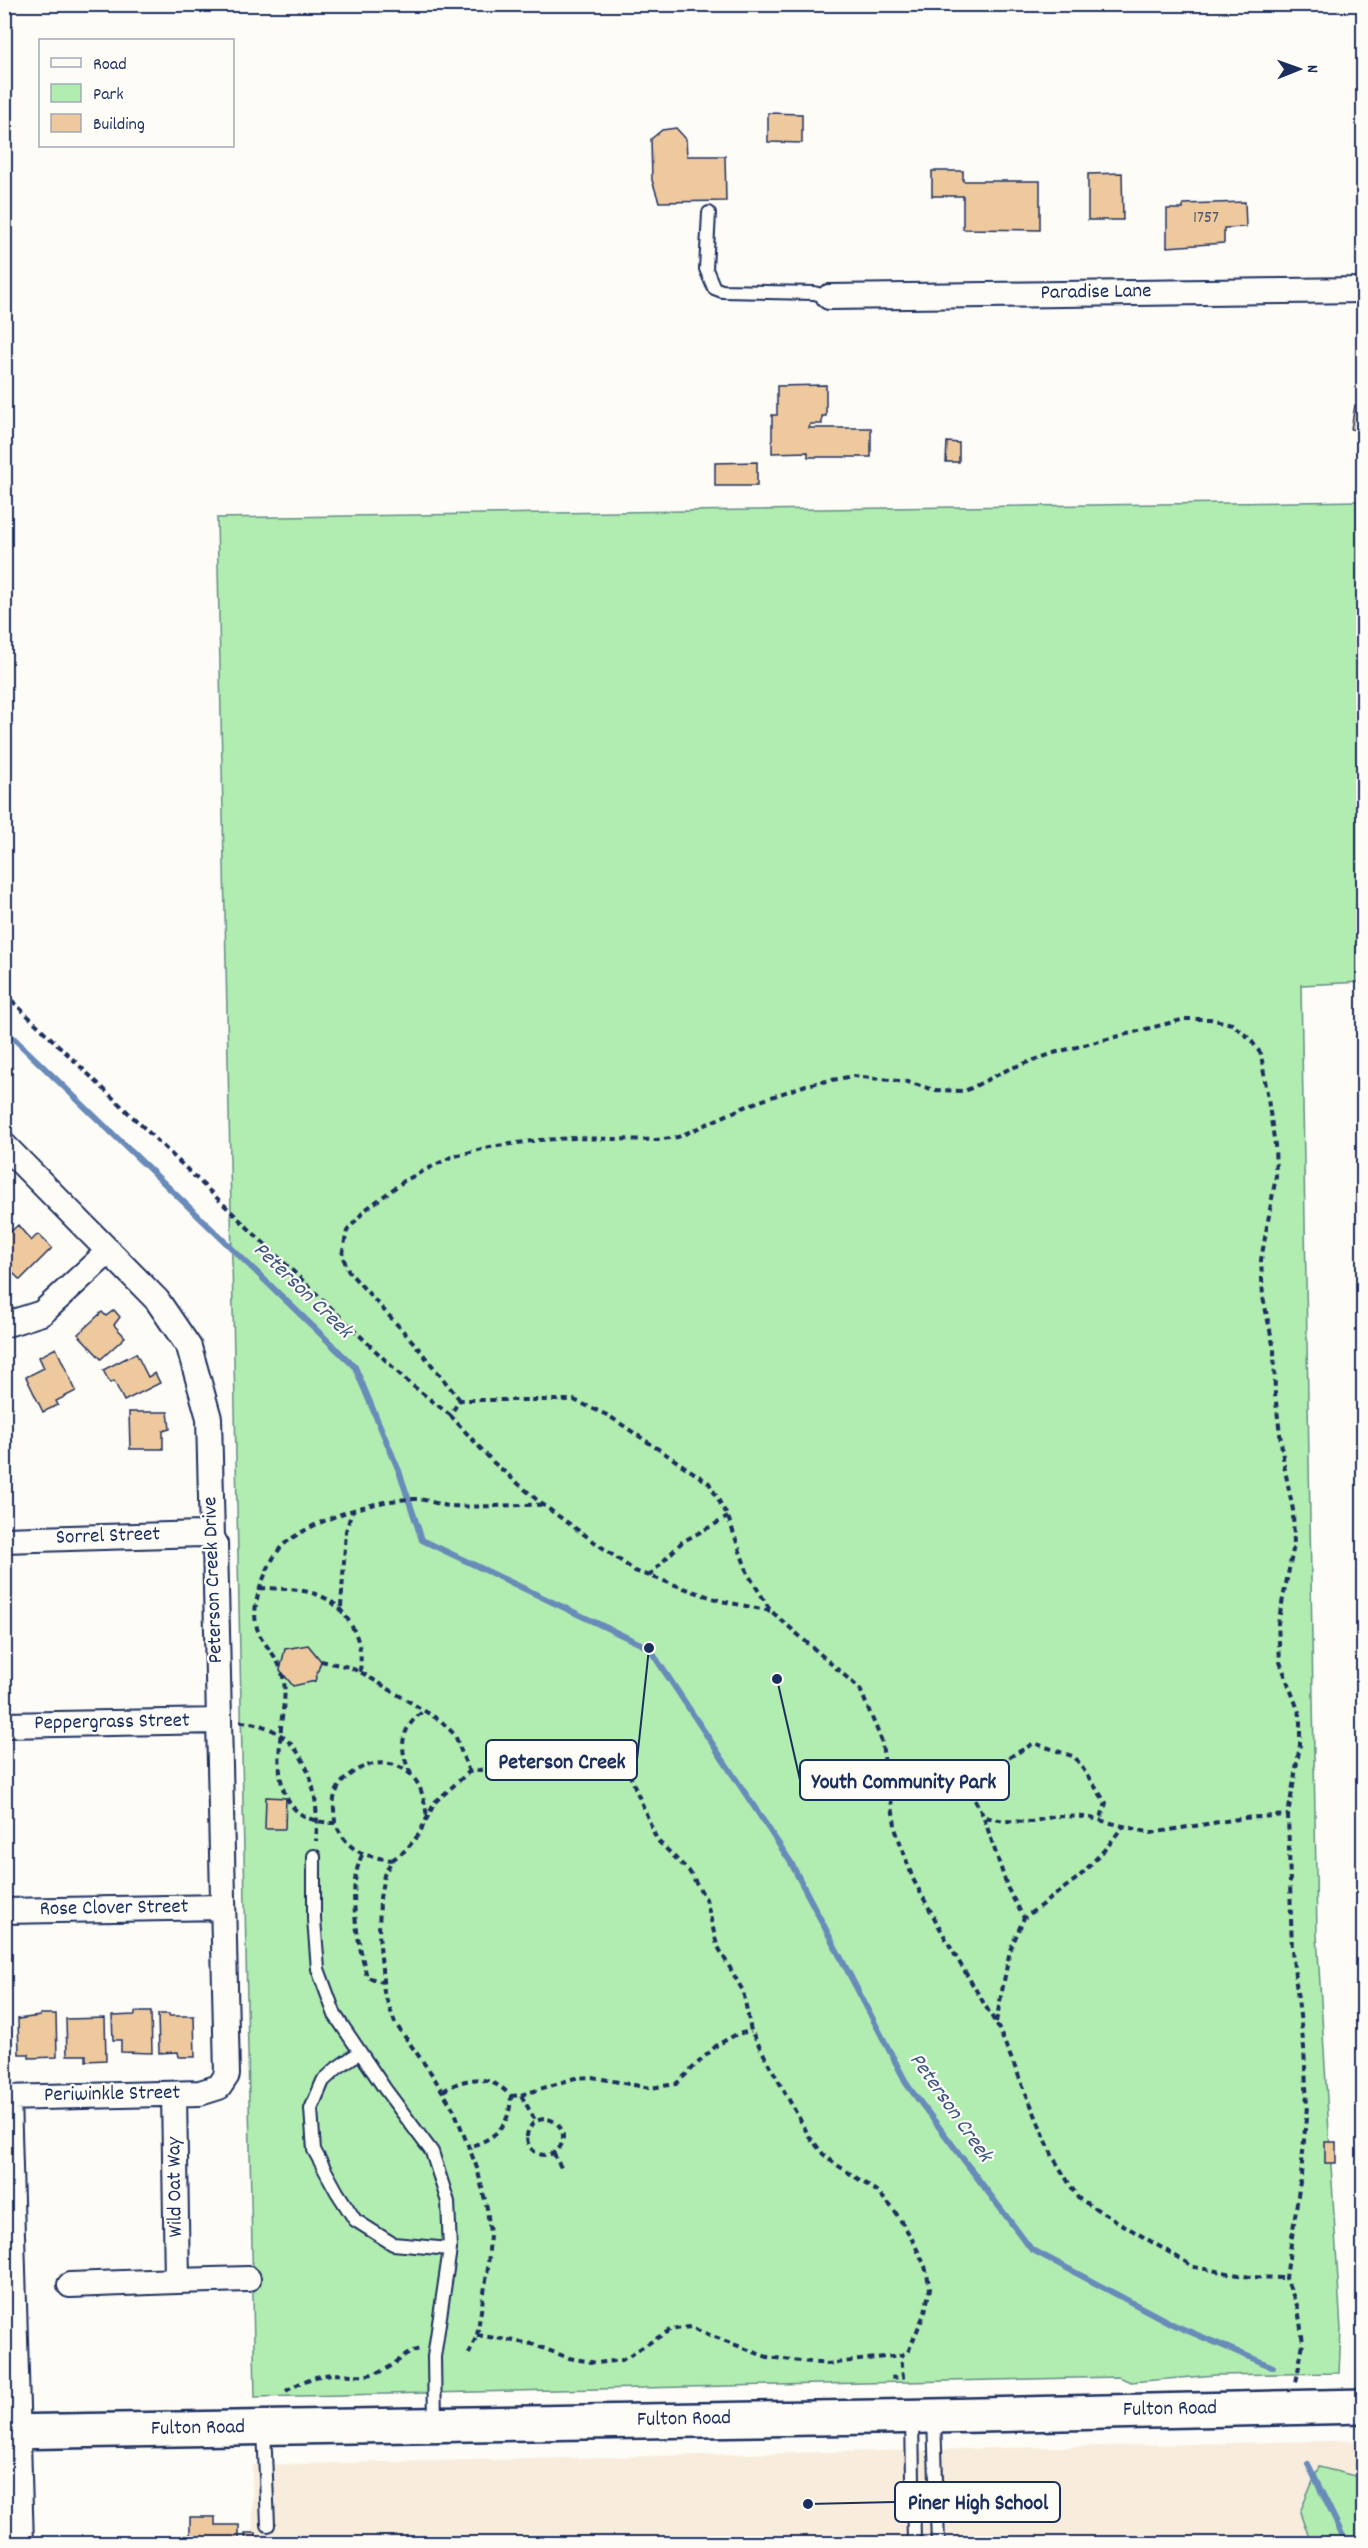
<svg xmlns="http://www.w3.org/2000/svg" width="1368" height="2548" font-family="Dekko,sans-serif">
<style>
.built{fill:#f8eddc}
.green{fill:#b1ecb0;stroke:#668e87;stroke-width:1.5}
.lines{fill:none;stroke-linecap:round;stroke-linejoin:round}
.stream{stroke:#698bba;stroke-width:6}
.building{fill:#eec99e;stroke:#1b2f5e;stroke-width:1.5}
.service-casing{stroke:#1b2f5e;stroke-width:16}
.minor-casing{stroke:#1b2f5e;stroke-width:28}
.secondary-casing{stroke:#1b2f5e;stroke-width:38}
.path{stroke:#1b2f5e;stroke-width:4;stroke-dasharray:6 4.5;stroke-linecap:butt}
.service{stroke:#fdfcf7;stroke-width:12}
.minor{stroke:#fdfcf7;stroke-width:24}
.secondary{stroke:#fdfcf7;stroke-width:33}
.labels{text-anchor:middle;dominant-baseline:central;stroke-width:4.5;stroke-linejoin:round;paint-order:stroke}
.number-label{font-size:18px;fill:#50566e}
.street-label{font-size:21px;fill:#1b2f5e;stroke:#fdfcf7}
.water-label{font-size:22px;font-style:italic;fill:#3c5684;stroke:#fdfcf7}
.leader{fill:none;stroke:#1b2f5e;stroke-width:2}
.callout-dot{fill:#1b2f5e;stroke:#fdfcf7;stroke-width:2}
.callout{fill:#fdfcf7;stroke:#1b2f5e;stroke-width:2}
.callout-label{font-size:22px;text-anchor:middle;font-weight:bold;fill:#1b2f5e}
</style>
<rect width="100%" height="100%" fill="#fdfcf7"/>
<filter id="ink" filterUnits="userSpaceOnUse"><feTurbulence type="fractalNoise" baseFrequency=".0167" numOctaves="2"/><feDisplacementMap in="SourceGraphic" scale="12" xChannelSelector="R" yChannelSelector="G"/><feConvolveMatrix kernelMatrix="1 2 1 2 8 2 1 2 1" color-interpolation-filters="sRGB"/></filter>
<g filter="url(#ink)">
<path class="built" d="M1363,2440V2543H253L252,2465Z"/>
<path class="green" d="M1363,501V982L1301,985L1317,1935L1341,2330L1339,2373L1215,2375L1131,2382L1118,2377L255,2397L217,518Z
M1319,2467L1363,2478V2543H1311L1300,2512Z"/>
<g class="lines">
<path class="stream" d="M4,1029L355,1367L399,1471L422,1540L649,1648L790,1861L908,2086L1031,2249L1174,2325L1273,2367
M1308,2464L1344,2538L1350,2544"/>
</g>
<path class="building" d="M768,113L802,114V143L768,142Z
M676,128L686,139L687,156H725L726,201L659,202L652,180L651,139L662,130Z
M932,171H963V181H1040V230L963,229V196H932Z
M1122,173L1123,220H1088V174Z
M1245,202L1246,227L1224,228V243L1167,247V209H1183V204Z
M826,385V416H822V424H810L809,428H871V457H808V452L772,453V415H777V386Z
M1355,405L1364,406V431L1351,429Z
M947,442L959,443V462H946Z
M757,462V486H715V463Z
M18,1225L31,1241L38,1234L52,1248L20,1280L4,1264V1238Z
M114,1310L120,1317L114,1325L125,1337L101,1359L78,1334L102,1312L106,1316Z
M56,1348L76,1391L56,1401L58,1405L43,1412L26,1377L44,1368L39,1357Z
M136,1353L148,1377L155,1373L160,1383L124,1401L114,1381L110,1383L103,1370Z
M129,1412H168L170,1429L163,1431V1449H130Z
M308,1645L321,1661L315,1681L293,1686L280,1670L285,1649Z
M266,1797L286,1798L285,1829H265Z
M135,2012H151L152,2053L121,2052V2040H113L112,2016L135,2015Z
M40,2014H56L57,2057L29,2058V2054H19L18,2019L40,2016Z
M158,2014H169V2016H194L195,2057H179L178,2052L159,2053Z
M105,2018L106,2060L86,2061V2055H67L66,2019Z
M1325,2142H1336V2163H1325Z
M190,2517H215V2525H239V2544H190Z
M245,2533H256V2544H246Z"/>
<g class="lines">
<defs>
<path id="service" d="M709,213L706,269L714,288L722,291L814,293L829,297
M314,1856V1919L318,1969L335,2015L385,2089L432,2152L448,2202L450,2249L434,2357L435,2423
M360,2052L337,2068L323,2081L311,2109L314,2150L337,2192L355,2220L393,2244L450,2249
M912,2417L914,2544
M934,2417L938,2544
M264,2429L268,2525"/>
<path id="minor" d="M829,297L1364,290
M4,1145L157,1300L189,1347L209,1418L212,1537L215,1543L227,2075L219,2087L200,2093L4,2098
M4,1325L42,1313L109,1251
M4,1540L202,1534L212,1537
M4,1725L219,1721
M4,1911L223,1907
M174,2094L177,2281L248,2279
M8,2098L21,2544
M70,2285L177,2281"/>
<path id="secondary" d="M4,2432L934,2416L1364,2406"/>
</defs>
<use href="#service" class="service-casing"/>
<use href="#minor" class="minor-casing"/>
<use href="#secondary" class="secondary-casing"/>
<path class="path" d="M4,993L408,1382L450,1415L460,1400H574L609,1416L709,1483L728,1517L748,1574L771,1611L860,1689L881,1739L896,1831L913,1879L952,1950L998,2027L1053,2157L1078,2198L1194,2267L1250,2277L1286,2278
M460,1400L414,1343L349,1272L342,1255L347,1231L365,1210L404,1181L451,1157L490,1147L539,1140L575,1138L656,1140L678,1137L749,1105L806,1085L853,1076L908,1082L934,1090L965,1091L1009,1069L1057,1052L1185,1019H1210L1232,1024L1250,1039L1261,1054L1275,1145L1276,1176L1261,1260L1263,1297L1274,1349L1275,1394L1284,1465L1293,1510L1294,1545L1278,1623L1280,1662L1300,1715V1745L1288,1815L1292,1951L1304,2048L1307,2106L1301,2175L1286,2278L1298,2308L1303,2343L1296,2383
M450,1415L493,1462L543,1505L635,1571L721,1601L771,1611
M649,1576L682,1542L728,1517
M260,1588C297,1589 330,1588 350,1623C360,1640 362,1653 360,1672
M341,1607L346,1531L352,1511
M321,1661L349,1667L364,1674L441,1721L455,1735L469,1772
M280,1667C274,1652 261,1642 257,1628C252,1611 258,1591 265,1575C270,1563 277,1549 288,1541C317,1519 379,1498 416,1499C428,1499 440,1506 451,1506C481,1508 512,1504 543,1505
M282,1673C288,1692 282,1709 281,1728C277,1774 276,1822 335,1823C349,1852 362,1856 392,1860
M240,1722C304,1725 321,1787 316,1841
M888,1773H900L970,1791L984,1817L1004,1821L1031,1822L1056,1816L1087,1817L1151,1833L1244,1818L1288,1815
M411,1774C398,1748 400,1728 424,1711
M970,1791L983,1773L1034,1743L1075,1757L1106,1803L1100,1820
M984,1818L1008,1889L1024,1918
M335,1823C335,1816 333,1806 334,1799C341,1766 390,1750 413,1777C423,1789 424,1801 427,1816
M362,1855C346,1889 358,1942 367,1977L382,1982
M996,2022L1010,1950L1024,1918L1079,1877L1108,1846L1123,1826
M443,2091C467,2076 490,2074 511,2096C510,2126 496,2138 469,2147
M521,2095L575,2078L592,2077L650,2088L676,2084L717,2045L737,2034L751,2031
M511,2096L521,2095L536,2122
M527 2137a18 18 0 1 1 36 0a18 18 0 1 1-36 0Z
M553,2153L562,2169
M477,2335L532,2344L569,2358L597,2363L622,2360L670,2330L689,2327L767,2357L827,2364L901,2355
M469,2354L477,2335L488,2268L490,2234L487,2208L477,2168L454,2110L431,2073L395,2023L384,1992L379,1934L380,1898L384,1875L392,1860L406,1850L419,1834L435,1802L469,1772L506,1765H574L603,1762L621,1766L629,1773L657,1840L689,1871L706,1899L717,1945L743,1991L751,2031L809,2136L823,2154L834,2163L878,2192L894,2210L911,2237L925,2266L930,2288L925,2312L908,2352L901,2355L903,2377L889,2378
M286,2391C298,2384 311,2377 325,2375C343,2372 362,2379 380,2372C395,2366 405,2352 420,2349"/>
<use href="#service" class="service"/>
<use href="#minor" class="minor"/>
<use href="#secondary" class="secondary"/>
</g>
</g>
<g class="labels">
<g class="number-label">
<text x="1206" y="218">1757</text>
</g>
<g class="street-label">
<text transform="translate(1096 293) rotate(-1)">Paradise Lane</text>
<text transform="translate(108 1537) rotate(-2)">Sorrel Street</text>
<text transform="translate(214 1580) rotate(-92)">Peterson Creek Drive</text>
<text transform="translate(112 1723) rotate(-1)">Peppergrass Street</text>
<text transform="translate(114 1909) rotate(-1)">Rose Clover Street</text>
<text transform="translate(112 2095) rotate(-1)">Periwinkle Street</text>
<text transform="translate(176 2187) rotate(-91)">Wild Oat Way</text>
<text transform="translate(1170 2410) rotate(-1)">Fulton Road</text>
<text transform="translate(684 2420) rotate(-1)">Fulton Road</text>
<text transform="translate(198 2429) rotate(-1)">Fulton Road</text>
</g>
<g class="water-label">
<text transform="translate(302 1291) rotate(44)">Peterson Creek</text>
<text transform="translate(950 2108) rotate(55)">Peterson Creek</text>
</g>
</g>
<path class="leader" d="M649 1648L637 1760M777 1679L800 1780M808 2504L895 2502"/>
<g class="callout-dot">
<circle cx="649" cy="1648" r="6"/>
<circle cx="777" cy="1679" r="6"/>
<circle cx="808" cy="2504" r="6"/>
</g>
<g class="callout">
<rect x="486" y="1740" width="151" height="40" rx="6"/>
<rect x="800" y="1760" width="209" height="40" rx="6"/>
<rect x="895" y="2482" width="165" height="40" rx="6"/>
</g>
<g class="callout-label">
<text x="562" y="1768">Peterson Creek</text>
<text x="904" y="1788">Youth Community Park</text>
<text x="978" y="2509">Piner High School</text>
</g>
<rect width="1368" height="2548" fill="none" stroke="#fdfcf7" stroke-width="24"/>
<rect x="12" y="12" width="1344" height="2524" fill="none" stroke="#1b2f5e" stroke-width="2" filter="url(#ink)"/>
<rect x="39" y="39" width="195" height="108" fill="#fdfcf7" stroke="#a3aaba" stroke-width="1.5"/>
<rect x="51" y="58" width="30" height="9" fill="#fdfcf7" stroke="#a3aaba" stroke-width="1.5"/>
<text x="93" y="69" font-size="18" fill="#1b2f5e">Road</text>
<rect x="51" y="84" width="30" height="18" fill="#b1ecb0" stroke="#a3aaba" stroke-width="1.5"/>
<text x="93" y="99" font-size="18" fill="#1b2f5e">Park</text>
<rect x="51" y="114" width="30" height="18" fill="#eec99e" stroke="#a3aaba" stroke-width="1.5"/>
<text x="93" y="129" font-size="18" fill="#1b2f5e">Building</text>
<g transform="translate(1299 69) rotate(89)" stroke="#fdfcf7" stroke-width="4.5" paint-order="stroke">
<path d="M0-4.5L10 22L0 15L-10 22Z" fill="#1b2f5e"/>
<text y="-9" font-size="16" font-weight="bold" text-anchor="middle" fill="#1b2f5e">N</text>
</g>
</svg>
